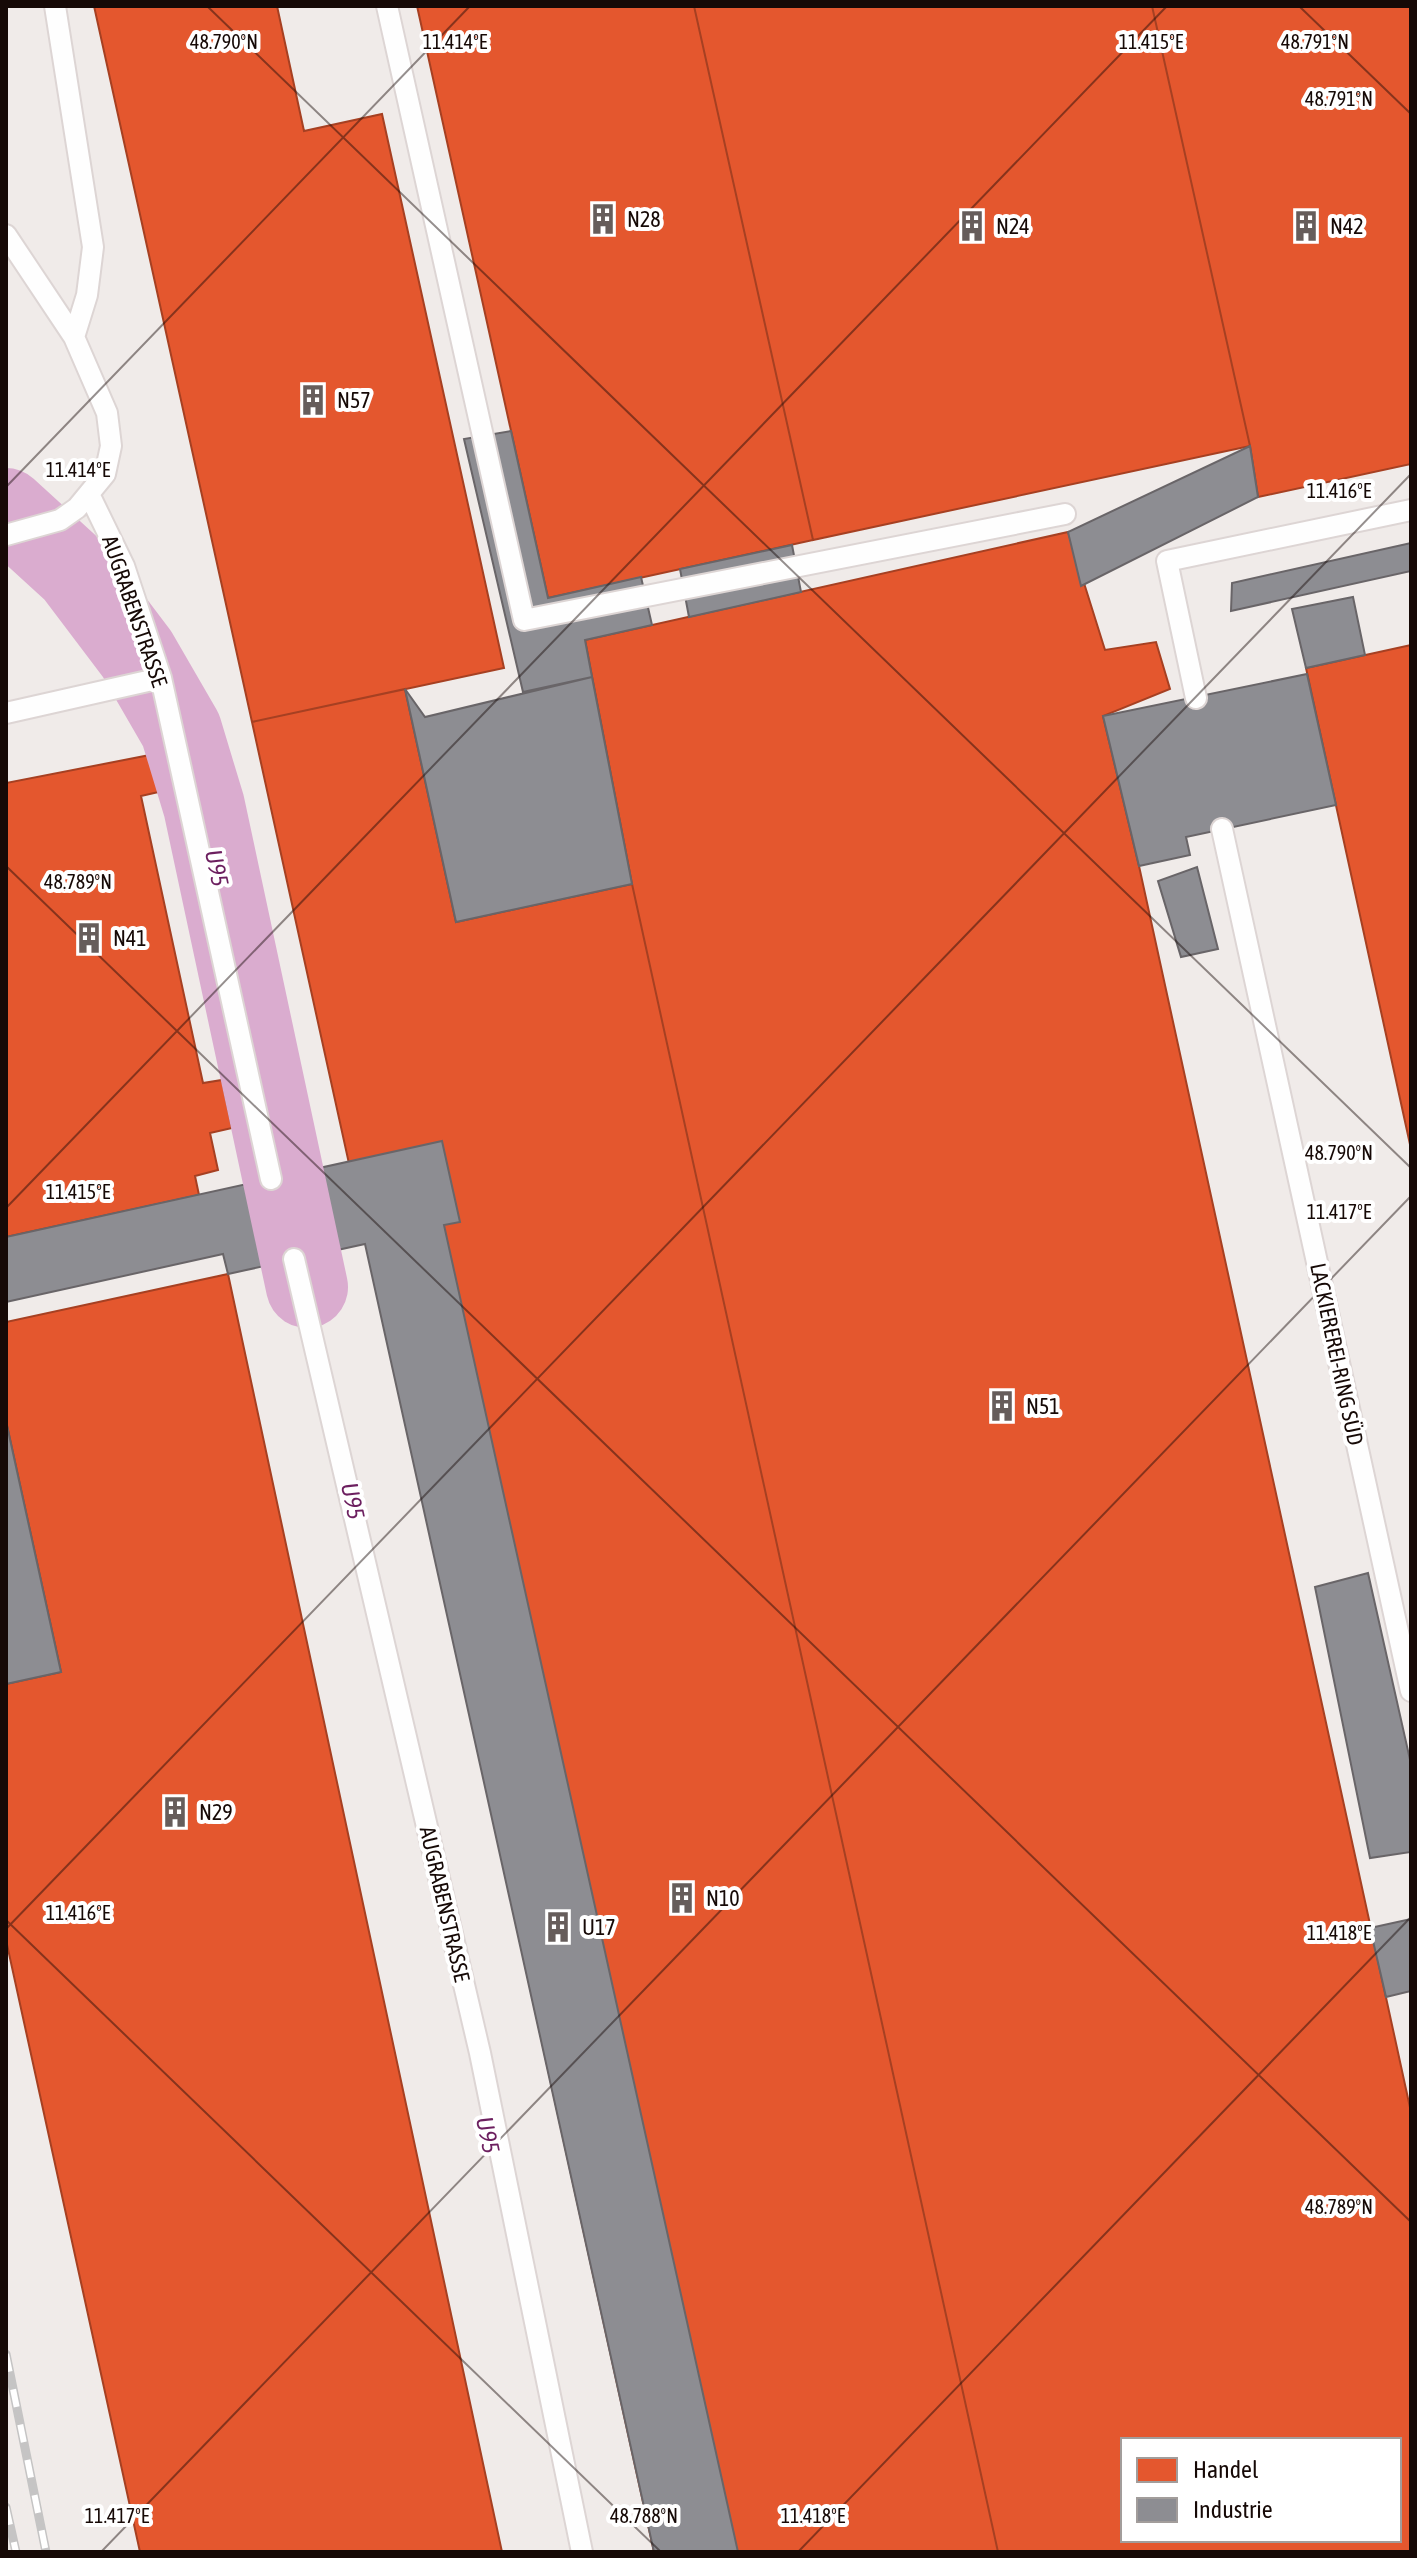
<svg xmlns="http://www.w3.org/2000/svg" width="1417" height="2558" font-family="'Asap Condensed',sans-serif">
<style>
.built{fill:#f0ebe9;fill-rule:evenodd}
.shops{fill:#e4572e;stroke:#a64022;stroke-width:2;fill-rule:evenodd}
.industry{fill:#8d8d92;stroke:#696568;stroke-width:2}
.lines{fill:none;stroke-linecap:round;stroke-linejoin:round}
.river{stroke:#daaccf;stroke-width:82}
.lane-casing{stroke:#ddd5d4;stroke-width:24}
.lane{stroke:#fefefe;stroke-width:20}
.rail-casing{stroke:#c5c4c4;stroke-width:9}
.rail{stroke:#fff;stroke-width:6;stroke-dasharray:18;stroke-linecap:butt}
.ticks{fill:none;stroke:#160906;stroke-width:2;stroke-opacity:0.45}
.labels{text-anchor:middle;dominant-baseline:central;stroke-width:8;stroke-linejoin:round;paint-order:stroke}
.poi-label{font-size:22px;fill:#160906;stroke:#fff;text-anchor:start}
.street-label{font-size:22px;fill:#160906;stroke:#fff}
.water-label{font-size:24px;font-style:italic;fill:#6c1f5f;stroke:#fff}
.ticks-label{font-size:20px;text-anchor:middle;fill:#160906;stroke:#fff;stroke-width:8;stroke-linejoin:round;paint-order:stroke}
</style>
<rect width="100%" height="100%" fill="#fafafa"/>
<path class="built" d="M6,6H1411V2552H6ZM1123,2440H1399V2540H1123Z"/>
<path class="shops" d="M94,6H277L304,131L382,114L504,668L252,722Z
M417,6H694L813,540L548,598Z
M694,6H1152L1250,446L813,540Z
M1152,6H1411V464L1258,497L1250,446Z
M1068,532L1105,650L1156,642L1170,689L1103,716L1139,866L1411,2112V2552H998L632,884L585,640ZM1123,2440H1399V2540H1123Z
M1411,645V1149L1306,668Z
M405,689L456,922L632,884L998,2552H654L252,722Z
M155,754L163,791L141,796L203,1083L222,1080L232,1128L210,1133L218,1170L195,1176L199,1195L6,1237V783Z
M228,1274L502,2552H140L6,1940V1684L61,1672L6,1421V1322Z"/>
<path class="industry" d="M511,431L548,598L641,577L652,625L585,640L592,677L523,692L464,439Z
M1250,446L1258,497L1081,586L1068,532Z
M1411,543V571L1231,611L1232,583Z
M792,545L801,592L689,617L680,569Z
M1353,597L1365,655L1306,668L1292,609Z
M1307,674L1336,805L1186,837L1190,855L1139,866L1103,716Z
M592,677L632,884L456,922L405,689L425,717Z
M1197,867L1218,949L1181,957L1158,881Z
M442,1141L460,1222L444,1225L738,2552H654L365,1244L228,1274L223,1254L6,1302V1237Z
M6,1421L61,1672L6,1684Z
M1368,1573L1411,1764V1852L1370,1858L1315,1587Z
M1411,1919V1991L1386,1997L1370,1928Z"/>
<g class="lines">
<path class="river" d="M6,509L75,572L137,654L181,730L204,806L307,1287"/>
<defs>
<path id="lane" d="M55,6L93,247L87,295L74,337
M387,6L524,620L1065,514
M6,235L74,337L107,413L111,446L105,474L77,508L60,520L6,535
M89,494L124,566L161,678L271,1179
M1196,698L1167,561L1411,510
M6,713L161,678
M1222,829L1411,1691
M294,1259L480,2053L582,2552"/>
</defs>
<use href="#lane" class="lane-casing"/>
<use href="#lane" class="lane"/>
<defs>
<path id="rail" d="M6,2354L46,2552
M6,2507L16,2552"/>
</defs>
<use href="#rail" class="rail-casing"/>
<use href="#rail" class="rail"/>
</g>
<path class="ticks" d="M207,6L1411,1168M1299,6L1411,114M6,487L470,6M6,866L1411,2222M6,1208L1167,6M6,1920L661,2552M6,1929L1411,474M101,2552L1411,1196M798,2552L1411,1917"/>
<defs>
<symbol id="building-bare" viewBox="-9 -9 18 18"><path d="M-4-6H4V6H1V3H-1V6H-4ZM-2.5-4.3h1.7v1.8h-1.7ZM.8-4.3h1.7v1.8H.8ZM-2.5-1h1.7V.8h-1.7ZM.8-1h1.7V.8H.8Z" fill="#665d5b" stroke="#fff" stroke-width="2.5" paint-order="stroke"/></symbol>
</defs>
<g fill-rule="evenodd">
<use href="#building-bare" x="581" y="197" width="44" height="44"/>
<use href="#building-bare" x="950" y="204" width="44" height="44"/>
<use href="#building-bare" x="1284" y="204" width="44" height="44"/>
<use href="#building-bare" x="291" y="378" width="44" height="44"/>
<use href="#building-bare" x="67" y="916" width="44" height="44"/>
<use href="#building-bare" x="980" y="1384" width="44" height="44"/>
<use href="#building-bare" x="153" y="1790" width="44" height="44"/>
<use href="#building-bare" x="660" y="1876" width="44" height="44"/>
<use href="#building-bare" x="536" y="1905" width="44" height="44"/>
</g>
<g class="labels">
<g class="poi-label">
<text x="627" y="219">N28</text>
<text x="996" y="226">N24</text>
<text x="1330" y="226">N42</text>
<text x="337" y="400">N57</text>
<text x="113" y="938">N41</text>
<text x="1026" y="1406">N51</text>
<text x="199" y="1812">N29</text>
<text x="706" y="1898">N10</text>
<text x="582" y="1927">U17</text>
</g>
<g class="street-label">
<text transform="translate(135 611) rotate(71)">AUGRABENSTRASSE</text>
<text transform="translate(1337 1354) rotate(78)">LACKIEREREI-RING SÜD</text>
<text transform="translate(445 1904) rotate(77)">AUGRABENSTRASSE</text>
</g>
<g class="water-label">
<text transform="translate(217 868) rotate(78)">U95</text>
<text transform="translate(353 1501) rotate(78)">U95</text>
<text transform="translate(488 2135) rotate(78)">U95</text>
</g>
</g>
<g class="ticks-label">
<text x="224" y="49">48.790°N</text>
<text x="1315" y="49">48.791°N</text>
<text x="455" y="49">11.414°E</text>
<text x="1151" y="49">11.415°E</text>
<text x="1339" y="106">48.791°N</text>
<text x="78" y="477">11.414°E</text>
<text x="1339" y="498">11.416°E</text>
<text x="78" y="889">48.789°N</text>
<text x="1339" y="1160">48.790°N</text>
<text x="78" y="1199">11.415°E</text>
<text x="1339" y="1219">11.417°E</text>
<text x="78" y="1920">11.416°E</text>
<text x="1339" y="1940">11.418°E</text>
<text x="1339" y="2214">48.789°N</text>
<text x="117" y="2523">11.417°E</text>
<text x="813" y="2523">11.418°E</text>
<text x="644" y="2523">48.788°N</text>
</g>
<rect width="1417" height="2558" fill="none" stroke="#160906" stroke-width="16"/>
<rect x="1121" y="2438" width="280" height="104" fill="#ffffff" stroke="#a29d9b" stroke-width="2"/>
<rect x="1137" y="2458" width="40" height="24" fill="#e4572e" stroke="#a29d9b" stroke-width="2"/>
<text x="1193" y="2478" font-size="24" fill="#160906">Handel</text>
<rect x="1137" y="2498" width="40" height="24" fill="#8d8d92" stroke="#a29d9b" stroke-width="2"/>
<text x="1193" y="2518" font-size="24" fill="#160906">Industrie</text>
</svg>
